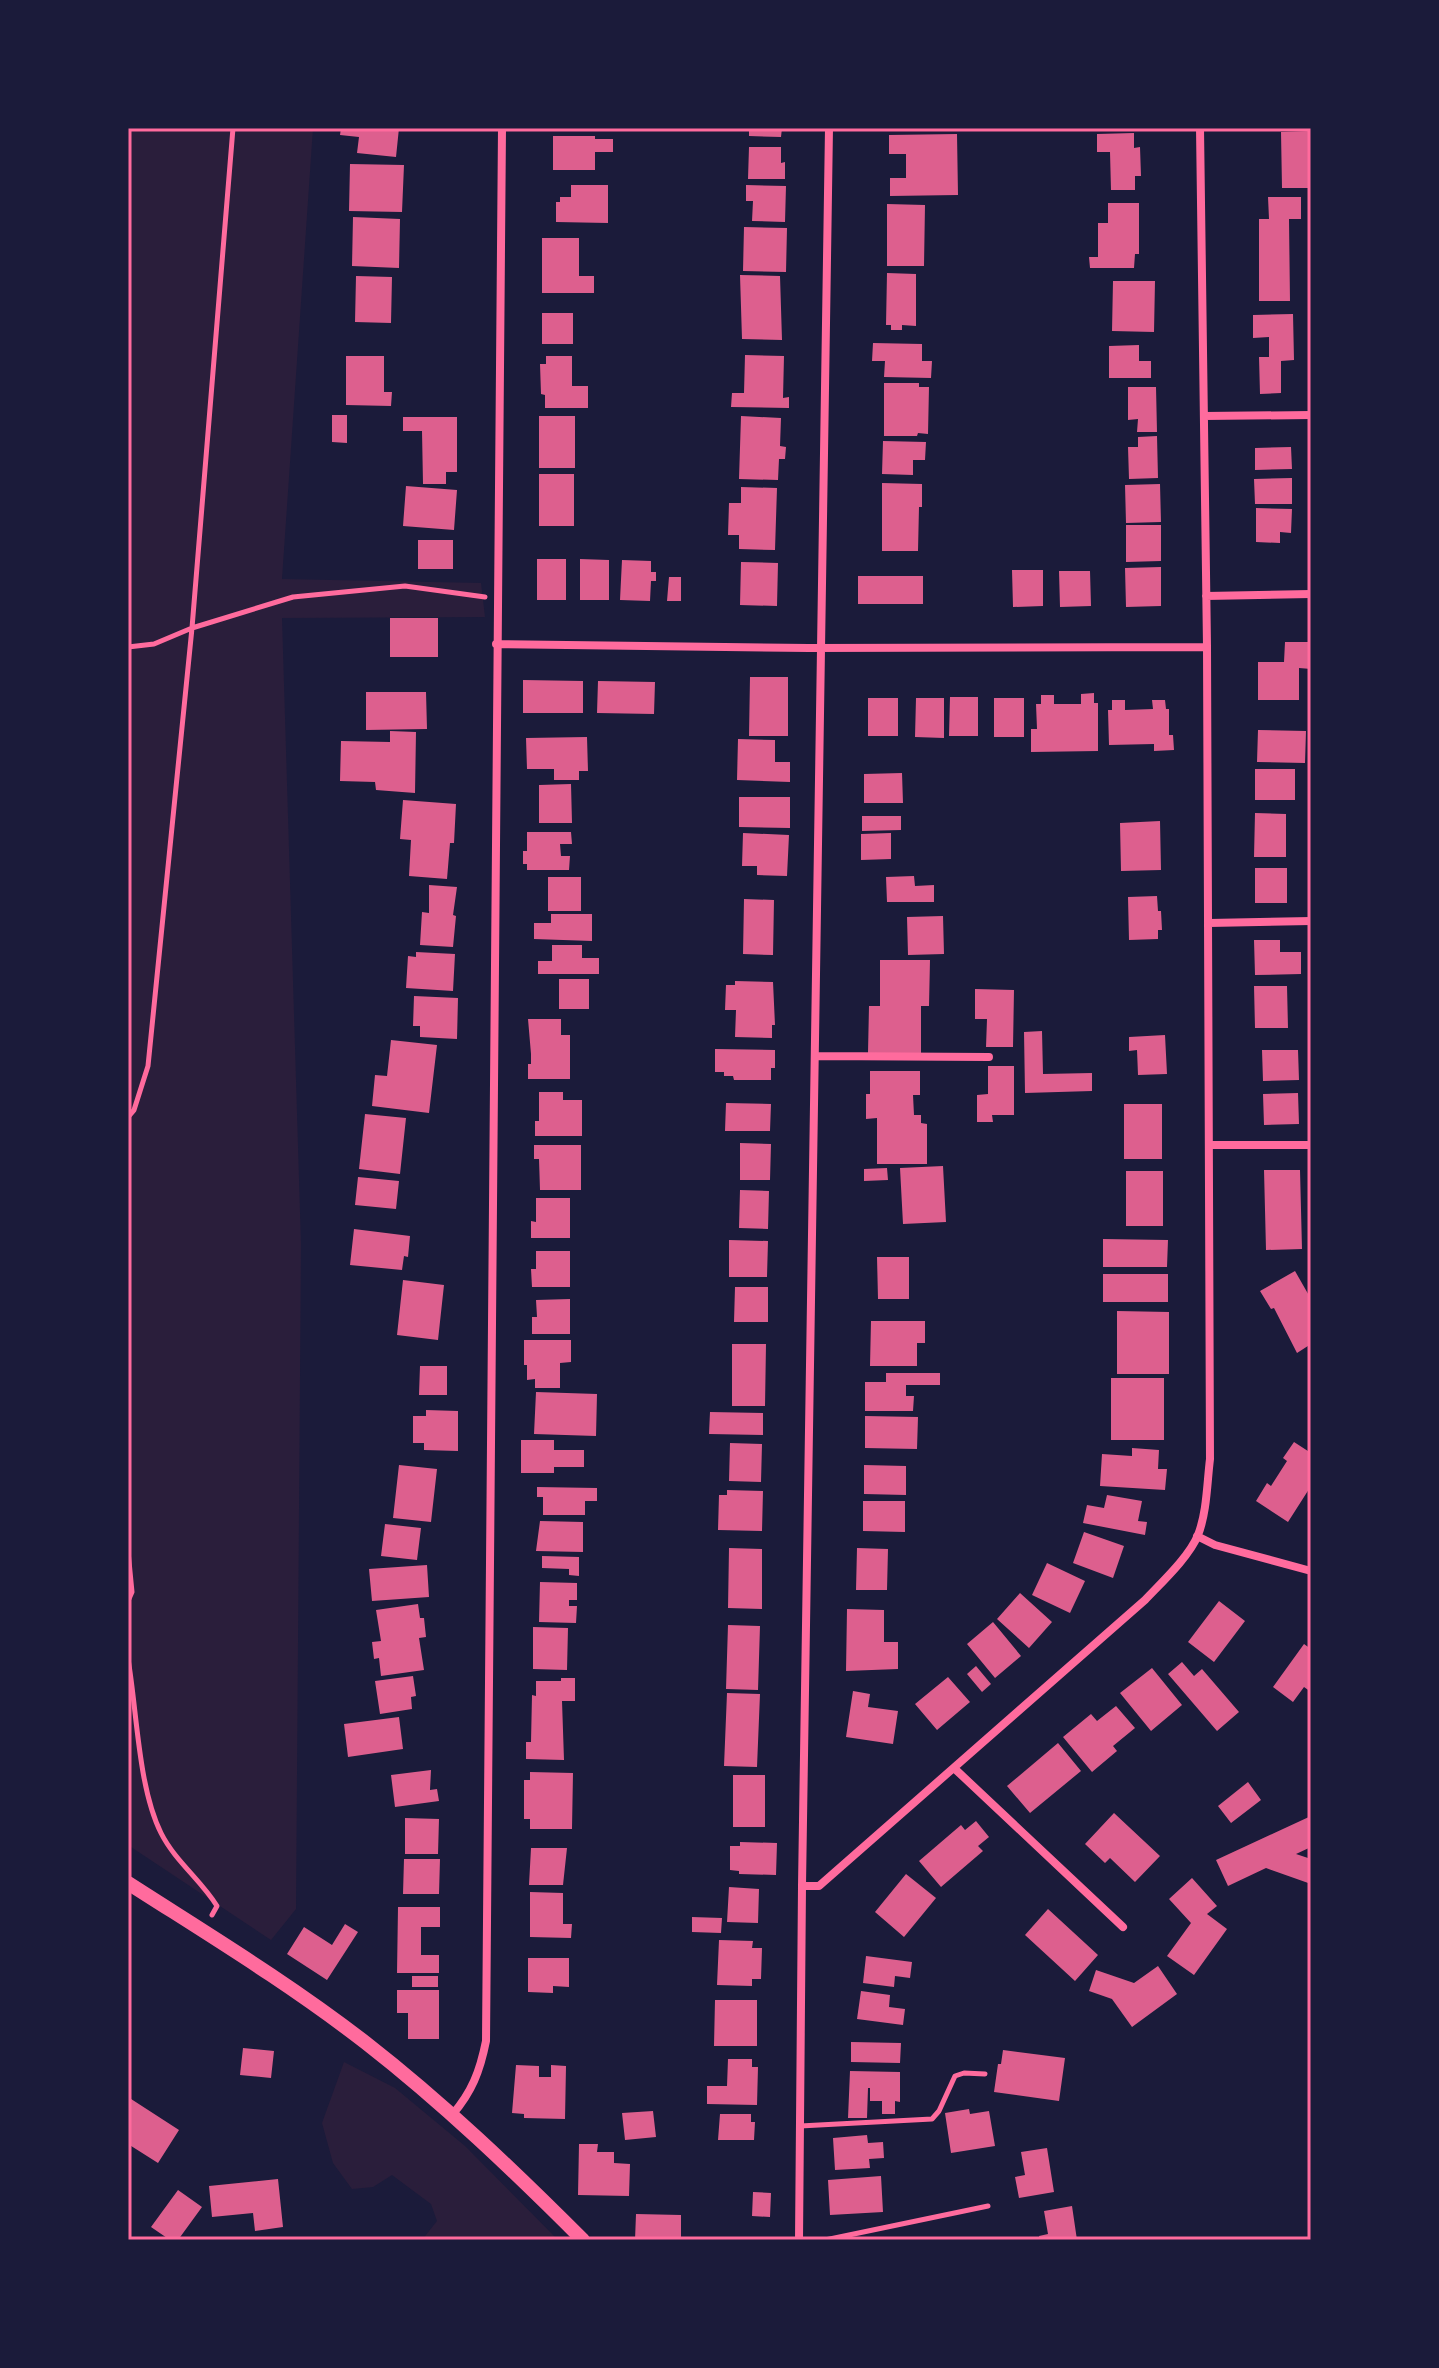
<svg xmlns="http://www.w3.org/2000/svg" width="1439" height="2368" font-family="Inter,sans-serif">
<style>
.green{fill:#2a1e3b}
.building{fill:#dd5f8e}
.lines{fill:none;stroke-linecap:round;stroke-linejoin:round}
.path{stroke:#ff6b9d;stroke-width:5}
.service{stroke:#ff6b9d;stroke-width:5}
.minor{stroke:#ff6b9d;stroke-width:8}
.tertiary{stroke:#ff6b9d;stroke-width:14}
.neatline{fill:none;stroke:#ff6b9d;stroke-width:3}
</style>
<rect width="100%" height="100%" fill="#1b1b3a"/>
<path class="green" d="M128,128H313L282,579L481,583L485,617L282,618L301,1245L296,1909L271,1940L128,1845Z
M344,2062L395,2088L465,2146L558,2240H422L437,2221L431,2204L392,2175L373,2187L352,2189L333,2163L322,2123Z"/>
<path class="building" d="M341,128H399L396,157L357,153L359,137L340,135Z
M749,128H782L781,137L749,136Z
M1311,131V188H1282L1281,132Z
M1134,133V148L1140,147L1141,176H1135V190H1111L1110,152H1097V134Z
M957,134L958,195L890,196V178H906V154H889V135Z
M553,136H595V139H613V152H595V170H553Z
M749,147H781V163L785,162V179H748Z
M350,164L404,165L402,212L349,211Z
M571,185H608V223L556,222V202H560V197H571Z
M746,185L786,186L785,222L752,221L753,201H746Z
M1268,197H1301V219H1289L1290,301H1259V219H1269Z
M1108,203H1139V254H1135L1134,268H1090L1089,257H1098V223H1108Z
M887,204L925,205L924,266H887Z
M353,217L400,219L399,268L352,266Z
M744,227L787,228L786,272L743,271Z
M542,238H579V276H594V293H542Z
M887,273L916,274V326L902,325V330H891V325H886Z
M740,275L780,276L782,340L742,339Z
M356,276L392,277L391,323L355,322Z
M1113,281H1155L1154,332L1112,331Z
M542,313H573V344H542Z
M1293,314L1294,360L1281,361V393L1260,394L1259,357H1269V337L1253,338V315Z
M873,343L922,344V361H932L931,378L884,377L885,361H872Z
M1139,345V361H1151V378H1109V346Z
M745,355L784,356L783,398L789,397V408L731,407L732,393H744Z
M346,356H384V392H392L391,406L346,405Z
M546,356H572V386H588V408H545V395L541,394L540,364H546Z
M884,383H919V387H929L928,434L918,433L917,436H884Z
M1128,387H1156L1157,432H1137L1138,419L1128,420Z
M332,415H347V443L332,442Z
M539,416H575V468H539Z
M741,416L781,418L780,446L786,447L785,459H779L778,480L739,479Z
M403,417H457V472H446V484H423L422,431H403Z
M1157,436L1158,478L1129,479L1128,447H1138V437Z
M883,441L926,442L925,460H913V475L882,474Z
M1291,447L1292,469L1255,470V448Z
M539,474H574V526H539Z
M1292,478V504H1255L1254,479Z
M882,483L922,484V507H919L918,551H882Z
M1160,484L1161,522L1126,523L1125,485Z
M406,486L457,490L454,530L403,526Z
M741,487L777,488L775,550L739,549V535H728L729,503H741Z
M1256,508L1292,509L1291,533L1280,532V543L1256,542Z
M1126,525H1161V561L1126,562Z
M418,540H453V569H418Z
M537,559H566V600H537Z
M580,559L609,560V600H580Z
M622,560L651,561V572H656V581H651L650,601L620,600Z
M741,562L778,563L777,606L740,605Z
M1161,567V606L1126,607L1125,568Z
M1012,570H1043V606L1013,607Z
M1059,571H1090L1091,606L1060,607Z
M858,576H923V604H858Z
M669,577H681V601H667Z
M390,618H438V657H390Z
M1285,642H1311V669L1299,668V700H1258V662H1284Z
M750,677H788V736H749Z
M523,680L583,681V713H523Z
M598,681L655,682L654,714L597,713Z
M366,692H426L427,729L366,730Z
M1094,693V703H1098V751L1031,752V729H1037L1036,704H1041V695H1054V704H1081V694Z
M950,697H978V736H949Z
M868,698H898V736H868Z
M916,698H944V738L915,737Z
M994,698H1024V737H994Z
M1112,700H1125V710L1153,709L1152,700H1165L1166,709H1169V735H1173L1174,750L1154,751V744L1109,745L1108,710H1112Z
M1258,730L1306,731L1305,763L1257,762Z
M390,731L416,732L415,793L376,790L375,782L340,781L341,741L390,742Z
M587,737L588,771H579V780H554V769H527L526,738Z
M738,739L775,740V762H790V782L737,780Z
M1255,769H1295V800H1255Z
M902,773L903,803H864V774Z
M571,784L572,823H539V785Z
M739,797H790V828L739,827Z
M403,800L456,804L454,843H450L447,879L409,876L411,840L400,839Z
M1255,813L1286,814V857H1254Z
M862,816H901V830L862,831Z
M1160,821L1161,870L1121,871L1120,823Z
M527,832H571L572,844H560L561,856H570L569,870H527V864H523V851H527Z
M743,833L789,835L787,876L757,875V866H742Z
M891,833V859L861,860V834Z
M1255,868H1287V903H1255Z
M914,876L915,886L934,885V902H887L886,877Z
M548,877H581V911H548Z
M429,885L457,887L453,915L456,916L453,947L420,945L422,912L429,913Z
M1157,896L1158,911H1161L1162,930H1158V939L1129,940L1128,897Z
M744,899L774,900L773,955L743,954Z
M551,914H592V941L534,939V923H551Z
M943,916L944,954L908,955L907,917Z
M1254,940H1280V952H1301V974L1255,975Z
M552,945H582V958H599V974H538V961H552Z
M416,952L455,954L453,991L406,988L408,956L416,957Z
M880,960H930L929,1006H921V1053H868L869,1006H880Z
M559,979H589V1009H559Z
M735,981L773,982L775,1025H772V1038L735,1037L736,1010H725L726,985H735Z
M1254,986H1287L1288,1028H1255Z
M975,989L1014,990L1013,1047H986L987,1019H975Z
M414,996L458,998L457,1039L420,1037V1026H413Z
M528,1019H561V1035H570V1079H528V1064H531V1054Z
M1042,1031L1043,1074L1092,1073V1091L1025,1093L1024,1032Z
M1165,1035L1167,1074L1138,1075L1137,1050L1129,1051V1037Z
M391,1040L437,1045L429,1113L372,1106L375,1075L387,1076Z
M715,1049L775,1050V1068H771V1080H734L733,1076H724V1072H715Z
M1262,1050H1298L1299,1080L1263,1081Z
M988,1066H1014V1115H992L993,1122H977V1095L988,1094Z
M870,1071H920V1095H913L914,1115H921V1123L927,1124V1164H877V1118L866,1119V1094H870Z
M539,1092H563V1100H582V1136H535V1121H539Z
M1298,1093L1299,1124L1264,1125L1263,1094Z
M726,1103L771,1104L770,1131H725Z
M1124,1104H1162V1159H1124Z
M365,1114L406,1118L400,1174L359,1169Z
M740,1143L771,1144L770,1180H740Z
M534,1145H581V1190H540L539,1159H534Z
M943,1166L946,1222L903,1224L900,1168Z
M887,1168L888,1180L864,1181V1169Z
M1264,1170H1300L1302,1249L1266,1250Z
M1126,1171H1163V1226H1126Z
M358,1177L399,1181L396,1209L355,1205Z
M740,1190L769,1191L768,1229L739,1228Z
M536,1198H570V1238H531V1221L536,1222Z
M354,1229L410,1236L408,1257L404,1256L402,1270L350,1265Z
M1103,1239L1168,1240L1167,1267H1103Z
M729,1240L768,1241L767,1277H729Z
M536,1251H570V1287H532L531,1269H536Z
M877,1257H909V1299H878Z
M1295,1271L1311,1299V1344L1297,1353L1274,1308L1271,1309L1260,1291Z
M1103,1274H1168V1302H1103Z
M403,1280L444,1285L438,1340L397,1335Z
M735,1287H768V1322H734Z
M570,1299V1334H532V1317H537L536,1300Z
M1117,1311L1169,1312V1374H1117Z
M871,1321H925V1343H917V1366H870Z
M524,1340H571V1362L560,1363V1388H535V1379L527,1380V1365H524Z
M732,1344H766L765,1406H732Z
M420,1366H447V1395H419Z
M886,1373H940V1385H906V1396H914L913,1411H865V1382H886Z
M1111,1378H1164V1440H1111Z
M536,1392L597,1394L596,1436L534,1434Z
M426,1410L458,1411V1451L424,1450V1443H413V1416H426Z
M710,1412L763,1413V1435L709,1434Z
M865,1416L918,1417L917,1449L865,1448Z
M521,1440H554V1450H584V1467H554V1473H521Z
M1294,1442L1311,1453V1486L1288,1522L1256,1501L1267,1483L1271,1486L1287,1461L1283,1458Z
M730,1443L762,1444L761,1482L729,1481Z
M1132,1448L1159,1450L1158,1469H1167L1165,1490L1100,1486L1102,1454L1132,1456Z
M399,1465L437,1469L431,1522L393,1518Z
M864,1465L906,1466V1495L864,1494Z
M537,1487L597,1488V1501H585V1515H543V1497H537Z
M727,1490L763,1491L762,1531L718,1530L719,1495H727Z
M1107,1495L1142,1501L1138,1521L1147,1522L1145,1535L1083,1523L1087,1505L1104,1508Z
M863,1501H905V1532L863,1531Z
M540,1521L583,1522V1552L536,1551Z
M385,1524L421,1528L417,1560L381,1556Z
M1084,1532L1124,1546L1113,1578L1073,1563Z
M729,1548L762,1549V1609L728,1608Z
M857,1548L888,1549L887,1590H856Z
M542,1556L579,1557V1576L569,1575V1569L542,1568Z
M1047,1563L1085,1581L1070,1613L1032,1595Z
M427,1565L429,1597L372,1601L369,1569Z
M540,1582L577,1583V1600H569V1606H577L576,1623L539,1622Z
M1020,1593L1052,1622L1029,1648L997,1619Z
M1219,1601L1245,1621L1214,1662L1188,1642Z
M418,1604L420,1618H424L426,1637L419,1638L424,1670L381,1676L379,1658L374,1659L372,1642L381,1641L376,1610Z
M847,1609L884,1610V1642H898V1669L846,1671Z
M993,1622L1021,1656L995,1678L967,1644Z
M728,1625L760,1626L758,1690L726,1689Z
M533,1627L568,1628L567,1670L533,1669Z
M1304,1644L1311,1649V1692L1304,1687L1293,1702L1273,1687Z
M1182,1662L1194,1676L1202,1669L1239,1712L1217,1731L1168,1674Z
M976,1666L991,1684L982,1692L967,1674Z
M1152,1668L1182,1705L1151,1731L1120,1693Z
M413,1676L416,1696L411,1697L412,1709L380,1714L375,1681Z
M948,1677L970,1702L937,1730L915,1704Z
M561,1678H575V1701H562L564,1760L526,1759V1742H531L532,1695L536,1696V1681H561Z
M853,1691L870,1694L868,1707L898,1711L893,1744L846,1737Z
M727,1693L760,1694L757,1767L724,1766Z
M1116,1706L1135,1728L1113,1746L1117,1751L1092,1772L1063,1737L1091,1714L1097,1721Z
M399,1717L403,1749L348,1757L344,1724Z
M1058,1743L1081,1771L1030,1813L1007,1786Z
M431,1770L430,1790L437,1789L439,1801L395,1807L391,1775Z
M530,1772L573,1773L572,1829H530V1819H524V1780H530Z
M733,1775H765V1827H733Z
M1248,1782L1261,1800L1231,1823L1218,1806Z
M1114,1813L1160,1856L1135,1882L1110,1858L1105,1863L1085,1844Z
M1311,1816V1847L1296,1854L1311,1859V1884L1266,1868L1228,1886L1216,1860Z
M405,1818L439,1819L438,1854H405Z
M976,1821L989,1837L978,1846L983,1851L941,1887L919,1861L961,1825L965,1830Z
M740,1842L777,1843L776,1875L739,1874V1871L730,1870V1846H740Z
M531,1848H567L563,1885H529Z
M404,1859H440L439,1894H403Z
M906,1874L936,1898L904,1937L875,1912Z
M1192,1878L1217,1906L1207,1914L1227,1929L1194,1975L1167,1956L1191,1923L1169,1899Z
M729,1887L759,1889L758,1923L727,1922Z
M530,1892L563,1893V1924H572L571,1938L530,1937Z
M398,1907H440V1927H421V1955H439V1973H397Z
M1048,1909L1098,1955L1075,1981L1025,1935Z
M692,1917L722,1918L721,1933L692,1932Z
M345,1924L358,1932L327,1980L287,1954L304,1927L332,1945Z
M719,1940L753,1941L752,1948H762L761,1979H752V1986L717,1985Z
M866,1956L912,1962L910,1978L895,1976L894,1987L863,1983Z
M528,1958H569V1987L553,1986V1993L528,1992Z
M1158,1966L1177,1994L1132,2027L1112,1999L1089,1991L1096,1970L1134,1983Z
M412,1976H438V1987H412Z
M397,1990H439V2039H408V2013H397Z
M861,1991L890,1995L889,2007L905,2009L903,2025L857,2019Z
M715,2000H757V2046H714Z
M851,2042L901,2043L900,2063L851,2062Z
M243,2048L274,2051L271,2078L240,2075Z
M1003,2050L1065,2058L1059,2101L994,2092L998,2064H1001Z
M728,2059H752V2067H758L757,2105L707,2104V2086H727Z
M516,2065L539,2066V2077H551V2065L566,2066L565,2119L524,2118V2114L512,2113Z
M850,2071L900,2072V2102L895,2101V2114H882V2101H870V2088H868L867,2118H848Z
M128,2097L179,2130L158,2163L128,2144Z
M969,2109L970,2114L989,2111L995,2146L951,2153L945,2113Z
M653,2111L656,2137L625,2140L622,2113Z
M720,2114H751V2122H755L754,2140H718Z
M867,2135L868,2143L883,2142L884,2158L869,2159L870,2168L835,2170L833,2138Z
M579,2144H598L597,2152H614V2163L630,2164L629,2196L578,2195Z
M1047,2148L1054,2192L1019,2198L1015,2177L1025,2175L1021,2152Z
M881,2176L883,2212L830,2215L828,2180Z
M278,2179L283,2227L255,2231L253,2213L212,2217L209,2186Z
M178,2190L202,2207L178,2240H170L151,2227Z
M753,2192L771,2193L770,2217L752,2216Z
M1072,2206L1077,2240H1040L1039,2236L1048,2234L1044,2211Z
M636,2214L681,2215V2240H635Z"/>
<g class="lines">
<path class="path" d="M128,647L154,644L192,628L293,597L405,586L485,597
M128,1117L134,1110L148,1066L192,628L233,128
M128,1551L132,1592L128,1601
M128,1659C137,1710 138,1787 161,1833C175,1861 201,1880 217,1906L212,1915"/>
<path class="service" d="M800,2126L932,2119L939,2111L955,2076L964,2073L985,2074
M825,2240L988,2206"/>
<path class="minor" d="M1204,416L1311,415
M1206,596L1311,594
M496,644L809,648L1207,647
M1209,923L1311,921
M816,1056L989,1057
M1209,1145H1311
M1197,1536L1215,1545L1311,1571
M955,1769L1123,1927
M802,1886H819L1145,1600C1162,1582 1189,1557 1198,1535C1207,1512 1207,1483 1210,1459L1207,647L1200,128
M452,2115C472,2092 480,2071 486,2041L502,128
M799,2240L802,1886L829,128"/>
<path class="tertiary" d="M128,1883C209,1935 290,1984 366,2043C443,2103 514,2171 583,2240"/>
</g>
<rect width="1439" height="2368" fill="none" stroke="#1b1b3a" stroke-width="260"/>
<rect x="130" y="130" width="1179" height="2108" class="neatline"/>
</svg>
